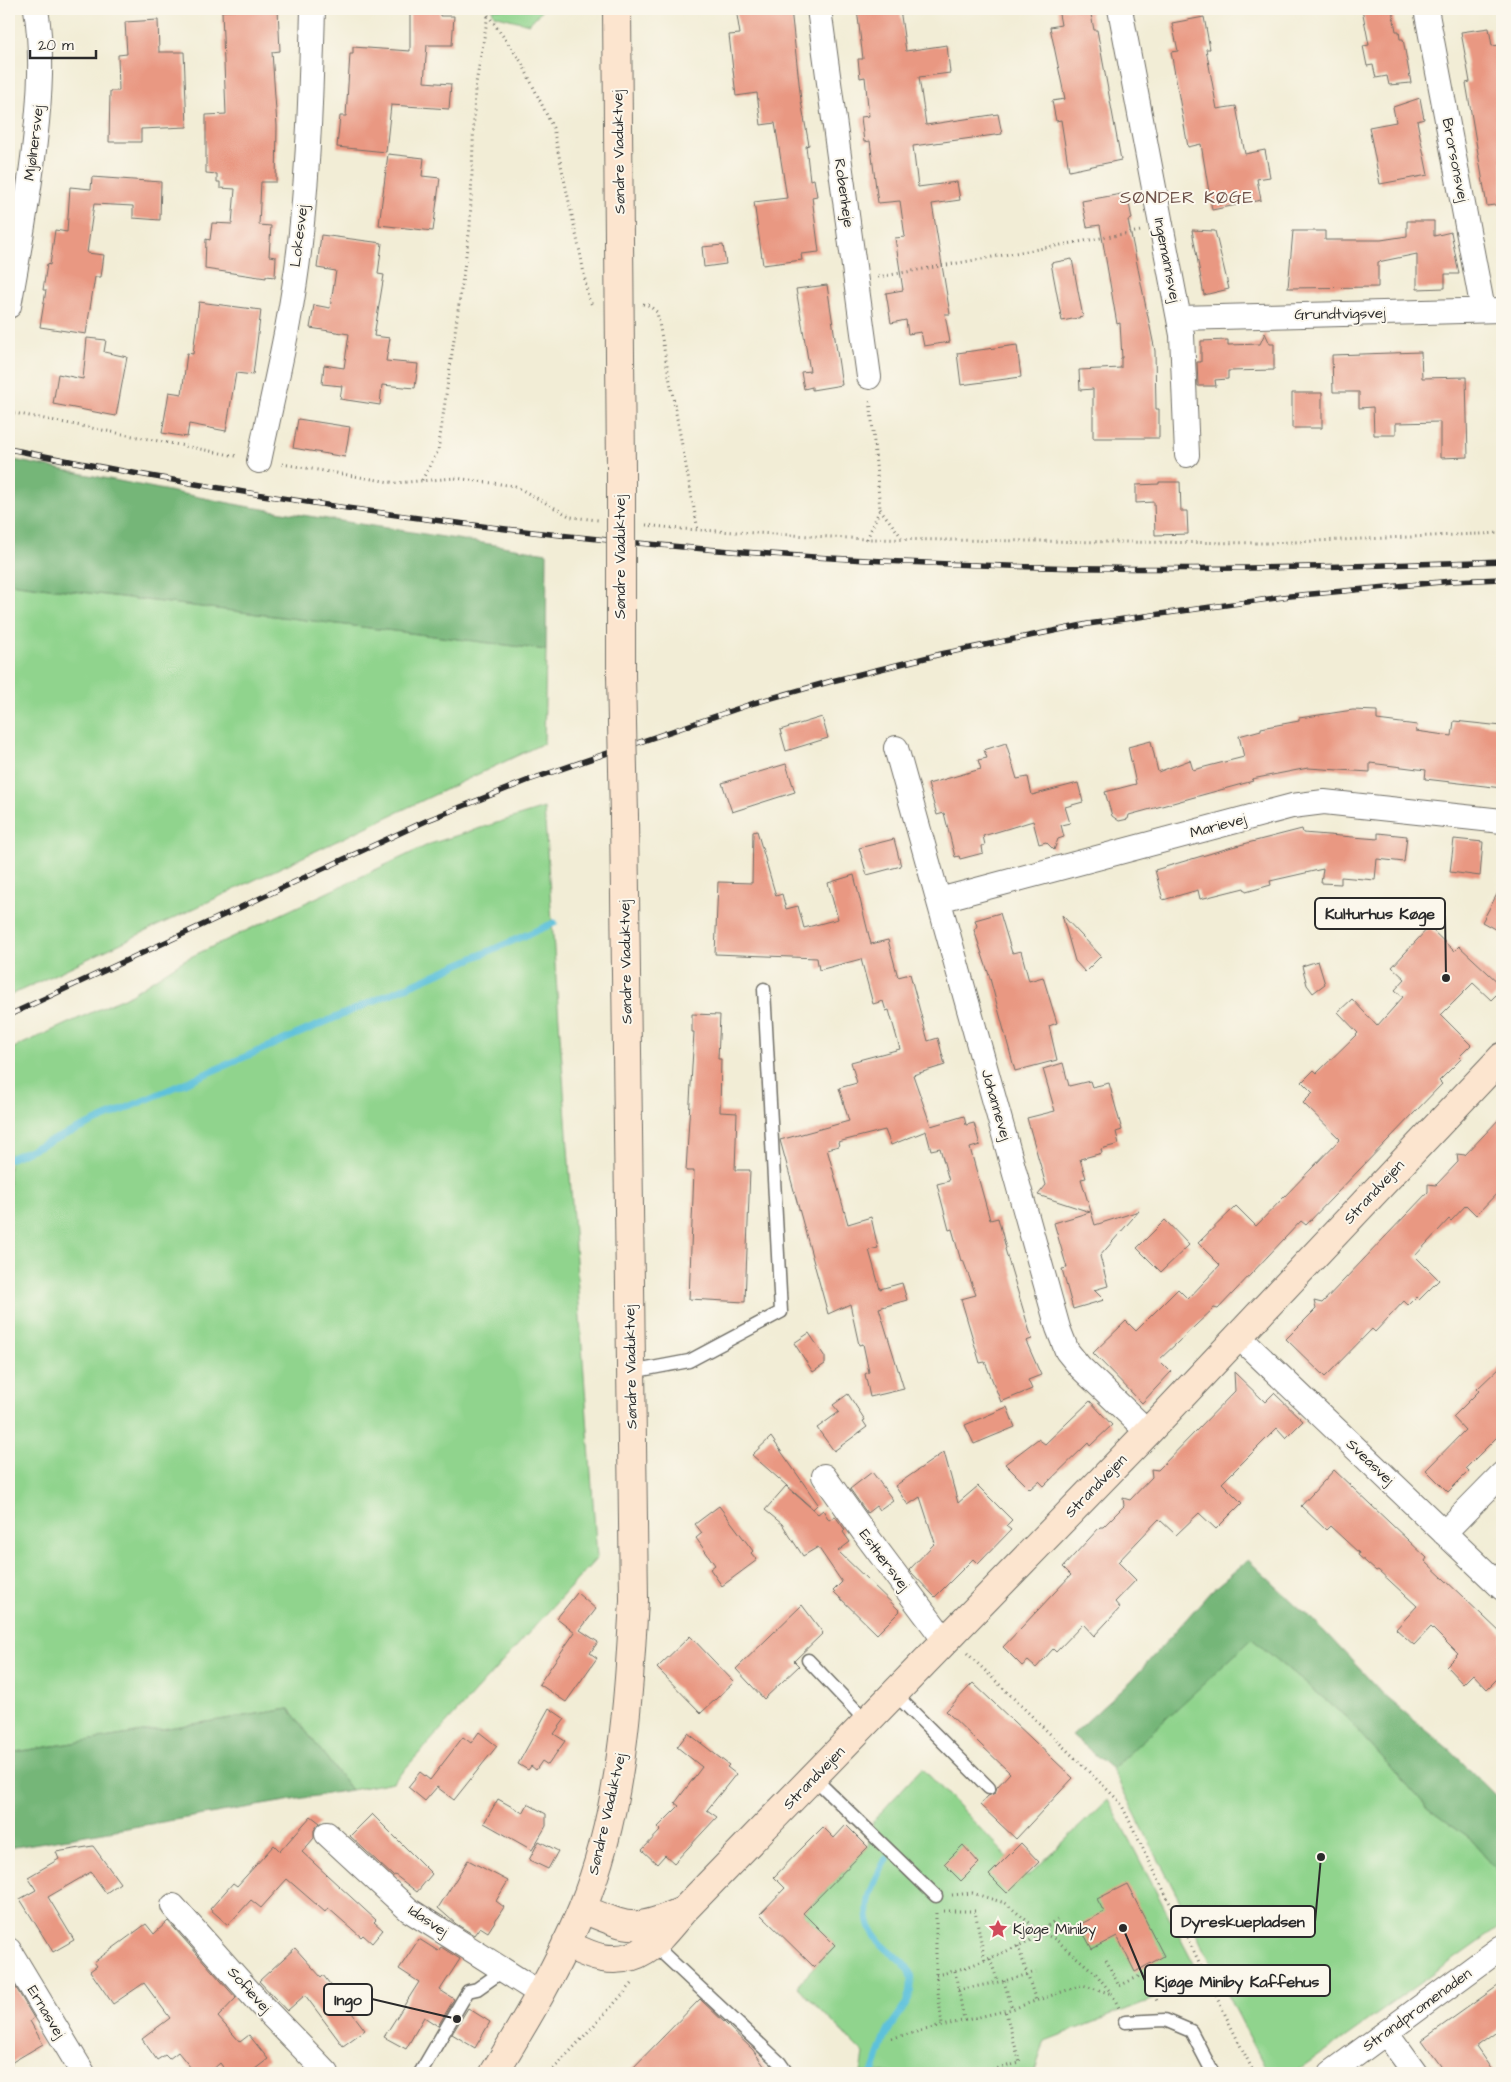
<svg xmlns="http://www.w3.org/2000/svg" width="1511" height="2082" font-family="'Architects Daughter',sans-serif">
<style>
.green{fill:#90d48d;stroke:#5e805c}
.forest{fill:#74b678;stroke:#507052}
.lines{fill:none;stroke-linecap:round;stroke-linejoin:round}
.stream{stroke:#5dc1db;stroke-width:7}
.building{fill:#e99882}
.lane-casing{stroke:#716f67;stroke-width:15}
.street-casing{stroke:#716f67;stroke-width:26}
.secondary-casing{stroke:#716f67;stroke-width:30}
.path{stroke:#716f67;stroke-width:3;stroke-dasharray:1 4;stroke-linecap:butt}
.lane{stroke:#fff;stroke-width:12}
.street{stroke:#fff;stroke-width:24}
.secondary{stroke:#fce5cf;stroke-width:28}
.rail-casing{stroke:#2b2b2b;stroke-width:5.5}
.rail{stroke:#fbf7ec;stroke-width:4;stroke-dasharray:11;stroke-linecap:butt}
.secondary-bridge-casing{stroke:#716f67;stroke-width:30;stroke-linecap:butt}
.secondary-bridge{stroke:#fce5cf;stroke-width:28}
.labels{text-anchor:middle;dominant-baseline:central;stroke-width:4;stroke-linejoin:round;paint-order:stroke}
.street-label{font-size:15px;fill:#2b2b2b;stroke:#fbf7ec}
.poi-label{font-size:15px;fill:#2b2b2b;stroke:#fbf7ec;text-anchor:start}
.quarter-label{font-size:18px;letter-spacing:1px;fill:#6e5149;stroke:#fbf7ec}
.leader{fill:none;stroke:#2b2b2b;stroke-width:2}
.callout-dot{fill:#2b2b2b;stroke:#fbf7ec;stroke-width:2}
.callout{fill:#fbf7ec;stroke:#2b2b2b;stroke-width:2}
.callout-label{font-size:16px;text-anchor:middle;font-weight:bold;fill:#2b2b2b}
</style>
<rect width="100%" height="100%" fill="#fbf7ec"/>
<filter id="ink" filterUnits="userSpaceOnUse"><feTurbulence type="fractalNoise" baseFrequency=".02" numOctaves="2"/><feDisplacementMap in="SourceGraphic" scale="10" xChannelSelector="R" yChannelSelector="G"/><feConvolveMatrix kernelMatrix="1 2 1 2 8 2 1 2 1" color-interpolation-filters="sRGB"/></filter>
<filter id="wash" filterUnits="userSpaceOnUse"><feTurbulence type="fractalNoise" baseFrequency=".0096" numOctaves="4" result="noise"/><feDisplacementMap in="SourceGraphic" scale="20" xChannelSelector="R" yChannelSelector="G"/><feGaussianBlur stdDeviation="1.12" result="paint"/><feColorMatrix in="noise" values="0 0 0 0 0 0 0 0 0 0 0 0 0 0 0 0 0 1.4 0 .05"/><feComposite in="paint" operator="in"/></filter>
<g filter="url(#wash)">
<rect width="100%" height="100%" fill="#f2edd6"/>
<path class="green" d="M492,9H543L529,24L494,15Z
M9,583L546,650L544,743L9,996Z
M544,808L597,1558L393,1782L351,1790L289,1709L9,1753V1050L128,996L184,960L430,844Z
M1250,1637L1346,1717L1428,1808L1469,1838L1502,1876V1925L1295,2073H1268L1112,1769Z
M922,1768L1027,1877L1108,1799L1202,1980L1045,2041L1034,2073H861L864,2054L797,1986L835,1945L803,1913L868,1847L873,1821Z"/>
<path class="forest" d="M9,459L244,506L547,553L546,650L9,583Z
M1248,1560L1323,1630L1385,1696L1451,1751L1502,1802V1876L1469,1838L1428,1808L1346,1717L1252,1639L1112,1769L1072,1735L1132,1680L1212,1590Z
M289,1709L351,1790L9,1848V1753Z"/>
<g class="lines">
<path class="stream" d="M9,1159L554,923
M873,2073C878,2060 881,2046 887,2033C897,2013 916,2002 910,1974C907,1963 895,1956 887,1949C855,1922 869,1890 886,1859"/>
</g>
<g id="blocks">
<path class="building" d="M278,9L280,51L272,52L277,126L276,182H261L259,225L271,226L269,256L276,257L275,277L266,276V278L205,269L206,239L210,240L212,223L232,224L235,189L220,188V182H217V174L206,173V115L226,114L222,11Z
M410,9H440V16H454L452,45H427L424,82L451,84L449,109L391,105L386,152L337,147L340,116H346L350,54H353V47L410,51Z
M736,9H791L801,101L809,145L806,146L810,180L814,179L817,196L812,197L819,252L801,254L802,260L763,265L754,202L787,198L775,123L761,125L757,93L736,96L729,35L740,34Z
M857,9H900L906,51L947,45L950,73L919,77L926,125L998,114L1002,134L913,146L918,187L957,182L960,200L932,204L950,314H945L950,342L924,346L921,332L908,334L906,320L891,323L886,293L903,290L895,238L905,237L900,201L878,203L870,141L864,142L861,117L869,116L865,77L860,78L858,59H863Z
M1058,9H1090L1094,30H1097L1121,160L1069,171L1061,120L1056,121L1052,101L1065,99L1050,27L1061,25Z
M1362,9H1392L1396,31H1399L1400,39H1403L1411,83L1389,85L1387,76L1376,78L1373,65L1367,66L1363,46L1369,45Z
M1204,17L1210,49H1206L1217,109L1236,106L1245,154L1265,150L1270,177L1257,179L1261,200L1212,210L1201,144L1188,147L1171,52L1178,51L1172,23Z
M158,20L159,52H184L187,127L141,129V142H109L110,91H119L118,55L127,54L125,22Z
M1489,28L1492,46L1500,45L1502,57V204L1487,206L1466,83L1470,82L1461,32Z
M1420,98L1424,119L1417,121L1428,175L1380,184L1369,127L1396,122L1393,107Z
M388,154L424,158L422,176L440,178L433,231L379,225Z
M92,177L161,182L160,220L133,218V206L94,204L87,253L104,255L101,277H95L86,334L40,327L46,290H43L47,264L50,265L55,230L67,232L70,187L91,189Z
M1127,193L1132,219L1128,220L1155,351L1156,409H1159V438H1093V389L1080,390L1079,370L1121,368V358H1122L1120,323L1117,324L1100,225L1087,227L1082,201Z
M1407,221H1434V236L1451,232L1459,274H1445V288L1417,289V254L1378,262V287L1288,288L1293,231H1325V240H1381L1407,236Z
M1192,230L1215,231L1229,289L1204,295Z
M321,235L382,243L378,274L384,275L374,336L390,338L386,361L418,364L415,388L382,385L380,405L340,399L342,386L322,384L324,365L344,368L349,334L310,328L314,305L330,308L336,271L317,268Z
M723,245L726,264L704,267L702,247Z
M1072,259L1083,317L1062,321L1051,263Z
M827,285L842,385L812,390V387L804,389L801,372L810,371L796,289Z
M199,302L261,310L253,375L236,373L226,431L189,424L187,437L162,433L169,392L182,394L187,353L193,354Z
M1265,333L1270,344H1274V370L1228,371V379L1215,380L1216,386H1198L1197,362H1201V341L1228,340V345L1260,344Z
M87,338L106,340L104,352L127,357L116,416L53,404L58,374L83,379Z
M1017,345L1021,377L961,385L957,353Z
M1421,352L1422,378L1466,377L1468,457L1440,458V422L1396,423V435H1374L1373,407L1359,408V392H1333L1332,355Z
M1292,393H1322V428H1292Z
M298,419L350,427L345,457L293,448Z
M1159,482H1180L1181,511H1187L1188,534L1155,535L1154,502L1136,503V485L1159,484Z
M1353,710L1377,711V720L1417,725L1416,731L1452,736L1454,721L1502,726V788L1425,779L1426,770L1370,763V772L1308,768L1252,779L1253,781L1129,815L1128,819L1119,821L1112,816L1105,792L1136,784L1128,747L1151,741L1158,772L1190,760L1193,770L1244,757L1239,736L1261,730V728L1299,721V718Z
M822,717L828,738L786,751L780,730Z
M1006,743L1017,779L1028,777L1032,795L1078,783L1083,802L1065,807L1070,823L1061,825L1064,837L1058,839L1054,850L1046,842L1039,844L1033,821L983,836L985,845L982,846L983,853L960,859L959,856L955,857L944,813L937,815L928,784L981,769L978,760L987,758L984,750Z
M786,764L795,792L732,812L722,783Z
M1302,829L1303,833L1378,839V833L1407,836L1404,862L1377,859L1375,880L1341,877V884L1321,883L1323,869L1270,881L1271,885L1246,892L1244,888L1200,899L1198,890L1163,900L1155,870L1232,847Z
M757,831L776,896L782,894L786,909L798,906L804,928L838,919L828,883L854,875L871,944L888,940L898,977L910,974L928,1041L938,1038L945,1065L913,1075L931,1126L964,1116L966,1125L974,1123L980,1145L970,1148L990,1220L998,1218L1006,1248L1005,1249L1032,1339L1026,1341L1041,1375L1028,1380L1032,1389L1001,1402L985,1362L980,1363L961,1299L976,1295L963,1260L961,1261L952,1229L949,1230L937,1184L949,1181L940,1148L931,1150L926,1131L891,1145L885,1130L838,1142L839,1146L827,1149L848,1224L871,1217L878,1248L869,1250L880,1289L902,1283L907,1300L879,1308L904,1389L870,1397L865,1374L869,1372L863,1344L859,1345L850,1304L828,1314L780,1140L849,1121L839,1088L857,1083L851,1062L900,1049L889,1010L886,1011L883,1001L873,1004L861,959L819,970L817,958L715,954L718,882L752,883L753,832Z
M894,839L901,866L867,875L859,848Z
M1454,839L1483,842L1480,876L1450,872Z
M1502,885V933L1482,922Z
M1000,913L1012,953L1021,951L1029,981L1043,977L1057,1023L1049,1026L1057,1060L1015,1071L989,975L974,930L977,926L975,920Z
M1062,915L1101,956L1085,972L1075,961Z
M1429,927L1454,951L1459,946L1502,986V989L1491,1000L1473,983L1441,1015L1471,1045L1459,1057L1461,1059L1439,1081L1442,1084L1306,1225L1301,1221L1218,1309L1214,1308L1159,1360L1171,1372L1142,1403L1093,1353L1126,1321L1136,1331L1178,1289L1188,1299L1220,1265L1198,1243L1236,1206L1256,1226L1340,1139L1303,1103L1313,1093L1302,1082L1314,1070L1317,1073L1358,1033L1338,1012L1352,999L1377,1026L1403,997L1395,990L1405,979L1392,967Z
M1318,961L1325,984L1313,993L1307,985L1302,966Z
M692,1014L720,1015L718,1059H721L720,1112L737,1113L735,1170H750L745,1302L689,1299L694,1171H686L694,1032H692Z
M1063,1063L1069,1086L1090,1081L1092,1087L1109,1083L1122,1130L1116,1132L1119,1144L1101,1149L1102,1153L1080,1159L1086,1178L1081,1179L1095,1225L1139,1211L1100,1256L1108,1286L1094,1290L1104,1300L1073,1309L1062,1269L1067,1268L1054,1223L1090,1212L1038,1195L1046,1185L1027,1118L1055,1111L1043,1069Z
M1502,1116V1188L1476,1215L1466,1205L1451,1221L1449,1219L1415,1256L1439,1280L1419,1300L1416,1297L1408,1305L1404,1301L1375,1332L1372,1329L1325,1377L1286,1339L1316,1309L1314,1301L1322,1303L1428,1192V1184L1436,1185L1458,1162L1457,1154L1465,1155Z
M1165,1220L1189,1245L1161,1272L1137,1248Z
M809,1333L825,1357V1364L813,1372L794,1343Z
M1502,1365V1432L1466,1468L1469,1471L1448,1492L1426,1470L1465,1430L1453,1417L1479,1391L1477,1389Z
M1234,1372L1265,1402L1274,1393L1303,1421L1286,1438L1277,1428L1222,1483L1242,1503L1216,1529L1199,1513L1176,1535L1159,1519L1118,1562L1136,1580L1115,1602L1120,1608L1094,1636L1083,1624L1056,1652L1053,1649L1036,1668L1028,1661L1022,1666L1003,1647L1071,1575L1063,1567L1100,1527H1103L1124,1506L1123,1498L1130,1500L1152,1477L1151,1469L1158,1470L1235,1391Z
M848,1394L865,1420L863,1421L867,1427L834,1451L817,1428L839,1412L833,1405Z
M1090,1401L1112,1425L1090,1446L1088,1443L1044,1486L1039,1481L1030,1489L1005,1464L1038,1439L1045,1444Z
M1007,1407L1015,1427L974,1444L965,1425Z
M771,1437L818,1504L813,1509L752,1455Z
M944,1452L958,1503L978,1486L1012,1520L1006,1526L1011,1530L978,1564L973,1559L935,1597L909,1570L935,1543L920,1497L908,1505L895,1486Z
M1334,1470L1427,1558L1425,1561L1502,1634V1674L1487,1689L1473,1674L1463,1684L1446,1666L1458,1654L1431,1627L1414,1645L1396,1629L1417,1606L1378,1570L1376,1571L1358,1555L1359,1553L1330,1526L1326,1530L1301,1506Z
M872,1472L893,1500L879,1510L876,1506L867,1513L850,1489Z
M786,1486L818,1514L823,1510L829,1520L835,1516L845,1530L843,1532L850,1542L838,1551L900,1611L877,1634L833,1591L842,1582L818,1547L803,1556L782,1524L765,1510Z
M719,1506L753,1551L751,1553L757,1560L722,1586L710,1569L715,1565L696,1538L702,1533L695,1524Z
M577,1593L596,1609L580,1630L598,1642L590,1653L597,1658L566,1702L539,1684L575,1632L557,1618Z
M802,1605L823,1633L794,1661L799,1666L764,1699L736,1669Z
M690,1636L734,1682L701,1713L657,1668Z
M973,1683L1073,1778L1016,1839L980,1805L988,1796L995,1793L997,1787L1010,1773L946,1711Z
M549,1708L565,1719L554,1734L565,1741L548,1765L542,1761L536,1770L531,1766L528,1770L518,1764Z
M479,1732L497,1746L454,1800L437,1787L425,1801L408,1787L420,1772L430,1780L463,1737L471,1743Z
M688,1733L729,1765L727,1767L736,1774L707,1810L717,1817L674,1863L665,1855L657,1864L642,1850L661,1830L658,1827L679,1806L675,1803L702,1767L677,1747Z
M498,1799L523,1813L528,1804L546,1814V1826L532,1850L484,1823Z
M372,1814L432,1874L417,1892L395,1875L393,1876L350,1836Z
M311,1816L320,1823L314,1830V1838L302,1852L376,1920L374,1922L383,1930L372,1943L363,1935L361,1937L328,1908L325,1912L287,1879L261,1908L251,1900L228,1925L210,1909L233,1883L237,1886L274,1845L280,1851Z
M846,1825L868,1847L803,1913L835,1945L814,1967L760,1914L785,1888L774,1877L800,1850L823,1827L834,1838Z
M539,1841L558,1851L548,1869L529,1860Z
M1021,1843L1039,1862L1007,1893L989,1875Z
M963,1845L979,1863L961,1881L944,1864Z
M93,1846L120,1883L106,1893L91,1872L48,1897L74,1940L53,1952L20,1899L36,1890L28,1877L59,1859L56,1852Z
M468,1860L508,1881L496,1901L504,1907L488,1932L480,1927L474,1935L456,1924L438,1908Z
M1127,1884L1164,1956L1135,1972L1117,1936L1092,1949L1079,1925L1104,1912L1097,1899Z
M168,1921L236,1998L218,2017L240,2042L249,2035L268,2059L250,2073H227L220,2063L209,2073H195L178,2052L169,2059L165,2055L157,2060L142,2039L170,2018L144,1983L113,2004L90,1971L97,1966L94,1962L146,1924L154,1934Z
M419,1939L438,1951L441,1947L460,1959L440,1990L454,1999L438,2026L424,2017L406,2049L384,2037L419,1982L399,1969Z
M295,1948L321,1977L323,1975L365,2030L343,2046L305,1995L287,2011L259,1981Z
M9,1976L34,2018L30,2021L43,2044L9,2064Z
M1502,1983V2028L1476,2047L1494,2073H1446L1422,2040Z
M700,1999L753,2050L769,2073H628Z
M468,2008L490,2022L475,2048L452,2034Z"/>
</g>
</g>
<g filter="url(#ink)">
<use href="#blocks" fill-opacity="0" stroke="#716f67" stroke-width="1"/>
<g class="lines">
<defs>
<path id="lane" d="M631,1372L689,1361L781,1312L764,989
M808,1660L868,1723
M895,1694L989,1788
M814,1778L936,1896
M654,1945L780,2063L787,2073
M1125,2022L1165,2020L1191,2031L1213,2073
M420,2073L468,1991L477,1989L504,1970"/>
<path id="street" d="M819,9L869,377
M1120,9L1182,335L1187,455
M1426,9L1483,310
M9,306C19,251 29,197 35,141C40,96 43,53 36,9
M1179,318L1502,310
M259,461C275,385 294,309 301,233C309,158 311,84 313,9
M896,748L1058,1328L1067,1351L1080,1367L1148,1432
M939,900L1292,806L1324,802L1502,821
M1238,1336L1502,1588
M824,1476L863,1531L946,1642
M1444,1533L1502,1474
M327,1834L409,1910L541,1994
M173,1906L262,2006L327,2073
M9,1950L83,2073
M1386,2033L1415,2073
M1331,2073L1502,1947"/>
<path id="secondary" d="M617,9L621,470
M621,601V675
M582,1909C628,1927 633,1933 680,1912
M566,1944C577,1949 590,1956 602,1958C644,1965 660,1937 684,1910L1148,1432L1502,1057
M494,2073C526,2020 558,1967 582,1909C622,1811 628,1705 634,1600L624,817"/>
</defs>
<use href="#lane" class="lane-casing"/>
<use href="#street" class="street-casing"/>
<use href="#secondary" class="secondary-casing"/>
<path class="path" d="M488,15L522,63L553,128L581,257L588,297L593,307
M878,277L1141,231
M643,304L648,305L657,312L698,530
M9,412L236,456
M282,464L396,483L455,478L515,486L571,517L598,520
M422,480L438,451L470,227L475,89L488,15L487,9
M880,509L903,539
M646,525L681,529L867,539L1115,542L1270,543L1502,533
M867,539L880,509L870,398
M967,1653L1120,1802L1254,2073
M952,1895L972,1893L1005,1903L1042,1933L1055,1939L1096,1974L1112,1994L1119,2008
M944,1911H975L985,1961
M936,1913V1975L942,2025
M1018,1946L1036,2001
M990,1959L998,1982
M1106,1960L1119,1986L1144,1974L1158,2003
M955,1971L964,2020
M936,1975C973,1968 1006,1951 1040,1936L1044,1928L1057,1920
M1004,1981L1012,2009
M958,1990L1004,1981L1036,1972
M892,2038L1012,2009L1082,1985L1112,1994
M550,2073L634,1982
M978,2073L1020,2063L1005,2010"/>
<use href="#lane" class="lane"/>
<use href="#street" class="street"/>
<use href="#secondary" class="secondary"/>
<defs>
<path id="rail" d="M9,449C348,518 696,559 1042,567C1196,571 1349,567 1502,561
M9,1015L428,820L529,780L754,703L832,681L941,654L1088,624L1290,596L1452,581L1502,579"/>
</defs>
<use href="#rail" class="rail-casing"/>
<use href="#rail" class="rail"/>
<defs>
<path id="secondary-bridge" d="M621,470V601
M621,675L624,817"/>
</defs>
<use href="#secondary-bridge" class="secondary-bridge-casing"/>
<use href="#secondary-bridge" class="secondary-bridge"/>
</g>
</g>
<defs>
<symbol id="sight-bare" viewBox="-9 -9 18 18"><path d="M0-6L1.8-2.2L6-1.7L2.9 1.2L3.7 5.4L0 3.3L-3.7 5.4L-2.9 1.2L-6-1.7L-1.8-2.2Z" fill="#d1495b" stroke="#fbf7ec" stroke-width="2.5" paint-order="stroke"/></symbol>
</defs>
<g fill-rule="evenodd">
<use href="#sight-bare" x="984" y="1915" width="28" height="28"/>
</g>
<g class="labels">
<g class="street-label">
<text transform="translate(34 143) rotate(-83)">Mjølnersvej</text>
<text transform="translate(619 152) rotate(-91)">Søndre Viaduktvej</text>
<text transform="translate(1455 160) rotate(79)">Brorsonsvej</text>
<text transform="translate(844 193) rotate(82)">Robenheje</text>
<text transform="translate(299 236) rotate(-83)">Lokesvej</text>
<text transform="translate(1167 260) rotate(79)">Ingemannsvej</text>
<text transform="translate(1340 314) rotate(-1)">Grundtvigsvej</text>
<text transform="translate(620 557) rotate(-90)">Søndre Viaduktvej</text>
<text transform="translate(1218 826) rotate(-15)">Marievej</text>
<text transform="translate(626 962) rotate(-91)">Søndre Viaduktvej</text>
<text transform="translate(996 1105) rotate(74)">Johannevej</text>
<text transform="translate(1374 1192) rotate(-47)">Strandvejen</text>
<text transform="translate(631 1367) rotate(-91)">Søndre Viaduktvej</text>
<text transform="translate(1370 1462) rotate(44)">Sveasvej</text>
<text transform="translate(1096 1486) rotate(-46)">Strandvejen</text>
<text transform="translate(884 1560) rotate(53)">Esthersvej</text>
<text transform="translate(814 1778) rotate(-46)">Strandvejen</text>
<text transform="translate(607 1814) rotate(-77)">Søndre Viaduktvej</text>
<text transform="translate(428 1921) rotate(34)">Idasvej</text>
<text transform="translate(249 1990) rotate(48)">Sofievej</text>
<text transform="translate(1417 2010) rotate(-36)">Strandpromenaden</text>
<text transform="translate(46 2012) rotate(59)">Ernasvej</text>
</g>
<g class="poi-label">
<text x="1013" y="1929">Kjøge Miniby</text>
</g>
<g class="quarter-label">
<text x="1187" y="197">SØNDER KØGE</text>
</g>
</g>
<path class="leader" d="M1446 978L1445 914M1321 1857L1315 1922M1123 1928L1145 1981M457 2019L372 1999"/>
<g class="callout-dot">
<circle cx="1446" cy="978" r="5"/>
<circle cx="1321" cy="1857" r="5"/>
<circle cx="1123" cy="1928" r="5"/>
<circle cx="457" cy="2019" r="5"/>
</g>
<g class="callout">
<rect x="1315" y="898" width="130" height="31" rx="5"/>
<rect x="1171" y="1906" width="144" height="31" rx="5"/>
<rect x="1145" y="1965" width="185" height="31" rx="5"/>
<rect x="324" y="1984" width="48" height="31" rx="5"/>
</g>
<g class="callout-label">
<text x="1380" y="919">Kulturhus Køge</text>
<text x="1243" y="1927">Dyreskuepladsen</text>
<text x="1237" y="1987">Kjøge Miniby Kaffehus</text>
<text x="348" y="2005">Ingo</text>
</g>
<rect width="1511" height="2082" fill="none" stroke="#fbf7ec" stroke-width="30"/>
<path d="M30 50v8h66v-8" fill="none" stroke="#2b2b2b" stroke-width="2.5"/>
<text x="38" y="50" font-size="15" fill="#2b2b2b" stroke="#fbf7ec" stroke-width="4" paint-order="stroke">20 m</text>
</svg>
